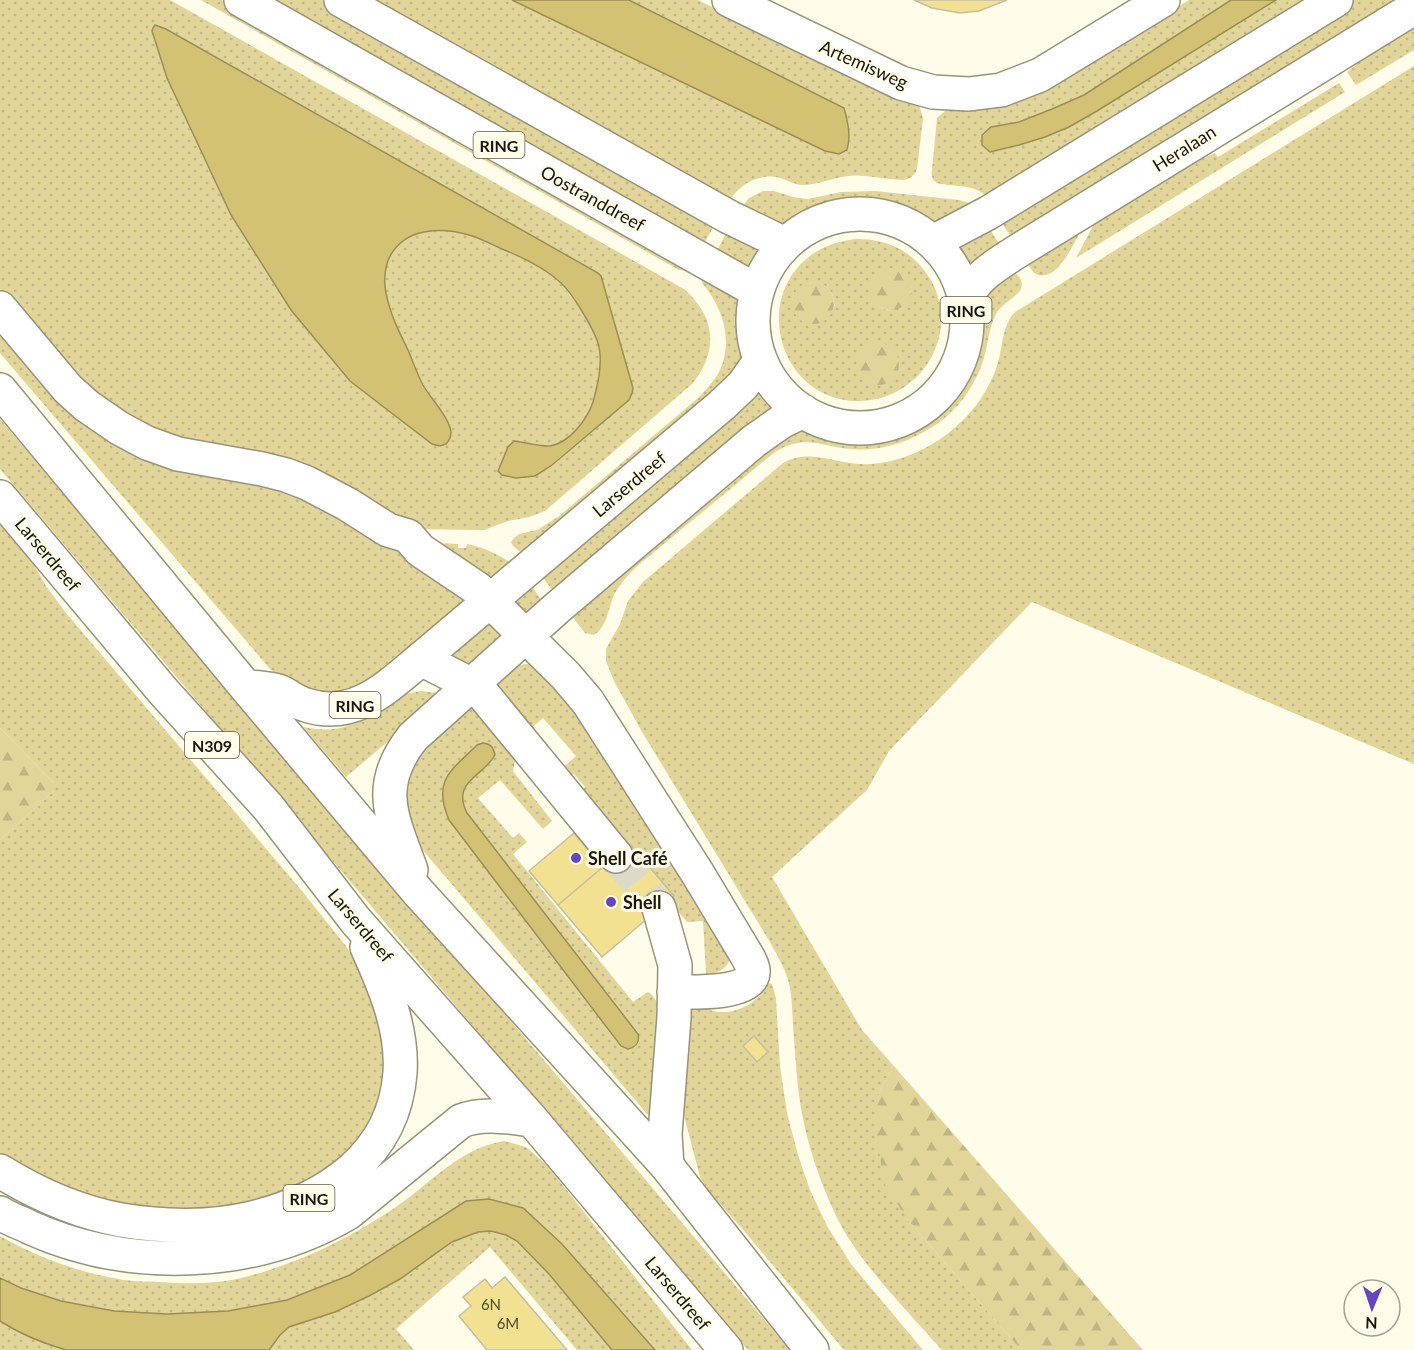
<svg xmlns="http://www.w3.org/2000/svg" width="1414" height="1350" font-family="Lato,sans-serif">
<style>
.grass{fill:url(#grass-dots);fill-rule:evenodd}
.forest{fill:url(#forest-firs)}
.water{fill:#d3c273;stroke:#9b8e54;stroke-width:1.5}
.building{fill:#f2e190;stroke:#c4bea3;stroke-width:1.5}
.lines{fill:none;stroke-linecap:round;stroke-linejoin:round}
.minor-tunnel{stroke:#dcdac9;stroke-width:33;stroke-dasharray:33 16;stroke-linecap:butt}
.minor-casing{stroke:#989379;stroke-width:36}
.major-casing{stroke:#989379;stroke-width:36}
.minor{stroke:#fff;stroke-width:33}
.major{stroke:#fff;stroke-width:33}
.poi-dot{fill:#6646bf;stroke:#fffcea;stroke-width:2}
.labels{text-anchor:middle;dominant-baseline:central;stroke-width:6;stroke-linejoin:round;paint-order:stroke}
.number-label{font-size:15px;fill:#4e492d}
.shield{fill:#fffcea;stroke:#5d5b4f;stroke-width:1.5}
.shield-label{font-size:16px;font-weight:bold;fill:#18160c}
.street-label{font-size:18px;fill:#18160c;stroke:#fffcea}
.poi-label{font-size:18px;font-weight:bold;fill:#18160c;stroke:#fffcea;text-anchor:start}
</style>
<defs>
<pattern id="grass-dots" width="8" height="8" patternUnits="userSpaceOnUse" patternTransform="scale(1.5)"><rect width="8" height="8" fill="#e1d59a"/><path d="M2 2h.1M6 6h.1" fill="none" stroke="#c0b684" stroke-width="1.8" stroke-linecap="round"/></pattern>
<pattern id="forest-firs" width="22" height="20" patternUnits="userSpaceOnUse" patternTransform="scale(1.5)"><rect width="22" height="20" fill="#e1d59a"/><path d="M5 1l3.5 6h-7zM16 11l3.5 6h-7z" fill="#c0b684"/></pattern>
</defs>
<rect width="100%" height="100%" fill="#fffcea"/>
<path class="grass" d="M0,0H170L684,289C716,317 719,351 692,384L545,511L529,517L508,521L484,530L410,529L171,442L76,382L0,292ZM167,29L598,273L601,277L633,388L629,400L551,467L535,476L531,443L548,446L562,442L578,427L590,412L596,390L600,365L598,342L585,315L561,283L528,259L470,235L449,231H430L408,236L393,250L385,268V292L397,326L424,386L445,419L449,427L350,381L291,310L231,215Z
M201,0H221L694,264L689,271L679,270Z
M258,0H322L717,221L701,249Z
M357,0H512L825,151L839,154L849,143L848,121L844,108L629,0H698L870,85L917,104L920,108L923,118L917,169C915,175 910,179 904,180C885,180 867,174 848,176C832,178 817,185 802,185C792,184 784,178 775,177C753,174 736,188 726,206Z
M1189,0H1231L1084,95L1052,109L1019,122L991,127L1045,137L1069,127L1097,111L1276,0H1319L1012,187L996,188L985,195C975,186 960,186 947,185C946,184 938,184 937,183C932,180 931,175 932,170L937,118L945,111L1066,76Z
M1351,0H1411L1015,243L998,217Z
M1414,18V50L1356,85L1347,72Z
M1414,66V764L1032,602L889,751L867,790L772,877L862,1030L893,1065L878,1096L907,1219L1021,1350H942C911,1315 877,1281 851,1242C831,1212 813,1163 805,1128C798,1098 796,1068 794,1038C792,1020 793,1001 789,983C785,968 777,955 770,942L642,732L614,681L606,661V649L620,624L628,601L643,582L783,463C809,449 831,462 859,464C897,466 936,447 962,421C979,405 993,382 999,359C1003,342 1003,325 1015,312Z
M1339,83L1345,92L1076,258L1102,209L1142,185L1215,153L1218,157Z
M763,191H774L793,197L808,199L841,192L875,191L959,200L973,204C966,208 949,222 942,224C929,227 915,215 903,211C889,206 873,202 858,203C846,203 833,206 822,209C805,215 788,228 769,224C759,221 748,216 738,212L749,198Z
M1086,220C1078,234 1059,285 1036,274C1031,271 1028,264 1025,259Z
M986,223L1003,250L971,266L967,264L958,247Z
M729,228L760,248L759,253L748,269L714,256Z
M855,239C868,239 879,240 891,245C907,251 920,263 929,277C963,331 922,400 860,401C776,402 748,288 821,249C832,243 843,241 855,239ZM876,275L912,287C911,298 908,300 900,305C899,306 892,310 891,310C880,312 870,297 871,288C871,283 873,279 876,275ZM811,282C826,282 836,293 834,308L792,300C796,289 801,286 811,282Z
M1010,271C1019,273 1026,283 1019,292C1012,300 1002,304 996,314C989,328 988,343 984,358C980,372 972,387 963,399C937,432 892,453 850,449C819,446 805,434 775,452L636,567C628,575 621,583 615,593C608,607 608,626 594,635L585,633L567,610L773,437C783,433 797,427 808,427C817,428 826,432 835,435C852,439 872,438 889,433C934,421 970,383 976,336C978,325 974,309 980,300C984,293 1003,278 1010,271Z
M703,277L734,292L739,301L743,315L745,343L740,368L527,558L513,546L511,542L514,538L519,534L537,530L558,517L698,398C705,390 714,382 719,372C734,342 723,307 702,283Z
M0,325L56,391L287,487L400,551L469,598L394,667L348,693L315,694L280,678L270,669L0,353Z
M759,390L773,404L775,408L557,597L539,572Z
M0,419L790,1350H748L0,469Z
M0,517L29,556L46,586L66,613L302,891L346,946L362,972L389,1043L382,1109L331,1174L243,1211L109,1208L0,1160V840L54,791V783L0,728Z
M436,543L458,544V548H466L467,544C483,547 498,554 511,563L495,581Z
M528,580L546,607L533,618L513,609V593Z
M489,614L512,636L470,668L447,651Z
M525,664H533L578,707L731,954C729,968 719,974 706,974L703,921L687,922L579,791L585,787L574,774L568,779L561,769L576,756L543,718L528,731L497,686L498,678L515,666Z
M421,691L444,694L346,777L303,727C319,730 334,731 350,725C366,719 378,706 394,698C402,694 412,693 421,691Z
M472,704L516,756L513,771L552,821L543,829L500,780L478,798L513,838L519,833L527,842L513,854L633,1002L648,992C654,995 657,1002 659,1009L653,1119L647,1114L421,848L412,835L404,789L421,748ZM477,745L493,748L495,755C483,777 451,781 467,813L638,1034C640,1043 636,1047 628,1049L621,1046L449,820L444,783L449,773Z
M767,983L772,984L776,998L780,1066L787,1113L798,1155L810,1190L827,1226L851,1264L923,1350H844L745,1232L708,1190L700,1177L682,1108L688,1012C700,1003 711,1013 725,1012C743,1011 762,999 767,983Z
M504,1141L526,1147L547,1165L692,1350H655L562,1244L466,1201L350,1275L287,1300L228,1311L167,1314L114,1311L61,1301L21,1288L0,1278V1236C37,1257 77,1272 119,1279C132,1282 146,1281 160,1282C185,1284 212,1284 237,1279C293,1266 345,1241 393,1209C429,1185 459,1148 504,1141Z
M491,1231L506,1235L517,1241L549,1274L612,1350H577L490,1247L396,1329L414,1350H269L280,1335L289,1327L335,1312L369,1296L400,1279L452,1242L478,1232Z
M0,1321C20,1334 42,1343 66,1350H0Z"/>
<path class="forest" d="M870 289a21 21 0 1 1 42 0a21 21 0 1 1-42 0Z
M792 303a21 21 0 1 1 42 0a21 21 0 1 1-42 0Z
M857 364a21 21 0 1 1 42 0a21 21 0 1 1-42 0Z
M0,728L54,783V791L0,840Z
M893,1065L1143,1350H1021L907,1219L884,1183L876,1131L878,1096Z"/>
<path class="water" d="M512,0H629L844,108C848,122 851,136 847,150L839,154L825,151Z
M1231,0H1276L1097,111L1069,127L1045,137L1019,145L990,152L982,145V135L991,127L1019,122L1052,109L1084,95Z
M155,25L166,29L598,273L601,276L633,388L632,393L629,400L551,466L535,476L516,478L502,475L498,471L508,447L514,441C524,442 542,447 550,446C569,443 587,420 593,402C598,384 604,359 597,340C591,325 573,294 561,283C545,268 522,257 502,249C491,244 480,238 469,235C444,228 411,227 394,250C385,261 383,280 386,293C390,314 400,334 409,352C413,363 418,375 423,385C431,399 449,417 451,432C451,437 449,441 446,444L440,446L432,444L350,381L291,310L231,215L167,78L152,31L153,28Z
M483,743C491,744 493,747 495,755C483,777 451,781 467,813L638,1034C640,1043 636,1047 628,1049L621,1046L449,820C432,780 451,771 477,745Z
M489,1199L523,1208L562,1244L655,1350H612L549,1274L517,1241L506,1235L491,1231L478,1232L452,1242L400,1279L369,1296L335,1312L289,1327L280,1335L269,1350H66C42,1343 20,1334 0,1321V1278L21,1288L61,1301L114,1311L167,1314L228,1311L287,1300L350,1275L466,1201Z"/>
<path class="building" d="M914,0H1007L979,11L960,13L932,8Z
M574,833L603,867L558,905L529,871Z
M630,844L674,896L602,957L558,905Z
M754,1036L768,1052L757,1062L743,1046Z
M505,1277L567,1350H487L459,1316L471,1306L463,1297L485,1279L492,1288Z"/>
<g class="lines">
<path class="minor-tunnel" d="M616,856L659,908"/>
<defs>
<path id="minor" d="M729,0L901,83L933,92L969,94L1001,90L1040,75L1163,0
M933,242L988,213L1336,0
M965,300C975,278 993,267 1013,254L1414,8
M0,308L68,389L87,406L119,428L147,443L178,454L262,469L286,475L307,483L347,504L388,530L408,536L420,550L478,589L566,676L588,702L698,874L749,959C751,964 754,968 753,973C750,995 691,992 674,992
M421,659L472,685L482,693L616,856
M659,908L675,965L674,1017L665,1134L667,1166"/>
<path id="major" d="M241,0L757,291
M341,0L729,217L785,244
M753 321a107 107 0 1 1 214 0a107 107 0 1 1-214 0Z
M0,390L245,686L418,892L667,1166L812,1350
M0,497L163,691L268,807L356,921L532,1120L726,1350
M245,686C254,688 273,688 281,692C290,697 296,702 306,705C354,721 387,687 421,659L722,405L743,385L760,361
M411,870C392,818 374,786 413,737L557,608L754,441L781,422L803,411
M0,1171C37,1194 78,1212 121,1220C163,1227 211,1228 252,1218C326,1200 394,1156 400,1073C403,1029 385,987 367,947
M0,1213C9,1219 19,1222 29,1227C128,1272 253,1269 348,1213L461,1121C483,1112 508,1117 532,1120"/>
</defs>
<use href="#minor" class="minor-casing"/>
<use href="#major" class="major-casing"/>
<use href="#minor" class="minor"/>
<use href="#major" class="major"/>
</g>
<g class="poi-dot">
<circle cx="576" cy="858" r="6"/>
<circle cx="611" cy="902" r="6"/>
</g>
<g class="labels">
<g class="number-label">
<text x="491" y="1304">6N</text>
<text x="508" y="1323">6M</text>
</g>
<g class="shield">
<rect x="473.5" y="132" width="51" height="26" rx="4.5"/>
<rect x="940.5" y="297" width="51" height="26" rx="4.5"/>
<rect x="329.5" y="692" width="51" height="26" rx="4.5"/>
<rect x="185" y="732" width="54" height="26" rx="4.5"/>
<rect x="283.5" y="1185" width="51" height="26" rx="4.5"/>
</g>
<g class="shield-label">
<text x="499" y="145">RING</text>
<text x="966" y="310">RING</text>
<text x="355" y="705">RING</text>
<text x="212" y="745">N309</text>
<text x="309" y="1198">RING</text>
</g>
<g class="street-label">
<text transform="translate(864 64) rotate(24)">Artemisweg</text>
<text transform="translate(1184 148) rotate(-32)">Heralaan</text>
<text transform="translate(593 198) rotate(29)">Oostranddreef</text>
<text transform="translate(629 484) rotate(-40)">Larserdreef</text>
<text transform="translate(48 554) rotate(50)">Larserdreef</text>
<text transform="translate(361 925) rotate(50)">Larserdreef</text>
<text transform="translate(678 1293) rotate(50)">Larserdreef</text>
</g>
<g class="poi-label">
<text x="588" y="858">Shell Café</text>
<text x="623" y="902">Shell</text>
</g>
</g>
<g transform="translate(1372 1308) rotate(182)"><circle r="28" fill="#fffcea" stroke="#a3a091" stroke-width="1.5"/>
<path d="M0-4.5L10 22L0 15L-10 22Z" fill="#6646bf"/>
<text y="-9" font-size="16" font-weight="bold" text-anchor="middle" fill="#18160c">N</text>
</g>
</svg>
